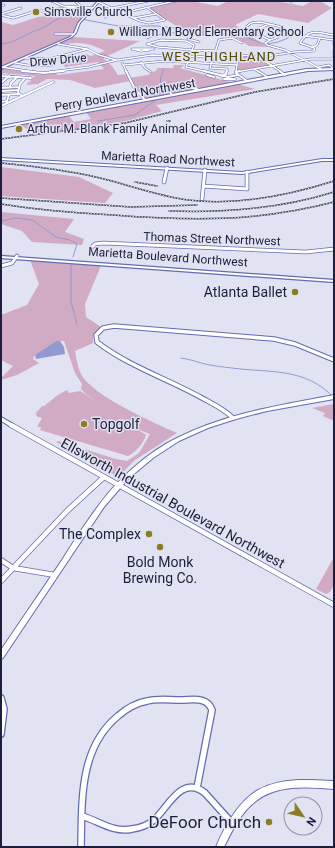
<svg xmlns="http://www.w3.org/2000/svg" width="335" height="848" font-family="Roboto,sans-serif">
<style>
.green{fill:#d1aac4}
.water{fill:#9299d2}
.lines{fill:none;stroke-linecap:round;stroke-linejoin:round}
.stream{stroke:#9299d2;stroke-width:1}
.minor-far5-casing{stroke:#646bb1;stroke-width:2.5}
.minor-far4-casing{stroke:#646bb1;stroke-width:3}
.minor-far3-casing{stroke:#646bb1;stroke-width:4.5}
.minor-far2-casing{stroke:#646bb1;stroke-width:5.5}
.minor-far1-casing{stroke:#646bb1;stroke-width:6}
.minor-casing{stroke:#646bb1;stroke-width:8}
.tertiary-casing{stroke:#646bb1;stroke-width:2}
.secondary-casing{stroke:#646bb1;stroke-width:2.5}
.minor-far5{stroke:#fff;stroke-width:1.5}
.minor-far4{stroke:#fff;stroke-width:2}
.minor-far3{stroke:#fff;stroke-width:3}
.minor-far2{stroke:#fff;stroke-width:3.5}
.minor-far1{stroke:#fff;stroke-width:4.5}
.minor{stroke:#fff;stroke-width:5.5}
.tertiary{fill:#fff;fill-rule:evenodd}
.secondary{fill:#fff;fill-rule:evenodd}
.rail-casing{stroke:#3d3f5a;stroke-width:1.5}
.rail{stroke:#e1e3f3;stroke-width:1;stroke-dasharray:1.5;stroke-linecap:butt}
.poi-dot{fill:#8d7c22;stroke:#e1e3f3;stroke-width:1.5}
.labels{text-anchor:middle;dominant-baseline:central;stroke-width:3;stroke-linejoin:round;paint-order:stroke}
.far-poi-label{font-size:12px;fill:#1c1e3b;stroke:#e1e3f3;text-anchor:start}
.far-street-label{font-size:12px;fill:#1c1e3b;stroke:#e1e3f3}
.far-neighbourhood-label{font-size:13px;letter-spacing:1px;fill:#514602;stroke:#e1e3f3}
.poi-label{font-size:14px;fill:#1c1e3b;stroke:#e1e3f3;text-anchor:end}
.street-label{font-size:14px;fill:#1c1e3b;stroke:#e1e3f3}
.near-poi-label{font-size:17px;fill:#1c1e3b;stroke:#e1e3f3;text-anchor:end}
</style>
<rect width="100%" height="100%" fill="#e1e3f3"/>
<path class="green" d="M175,1H191L218,6L228,1H276L303,6L312,1H320L332,8L308,23L258,14L235,25L267,47L249,46L238,39L188,33L147,8Z
M65,14L83,18C77,24 76,30 72,37L140,41L103,58L112,66L118,75L126,74L129,78L148,75L157,70V68H173L174,65H183L184,66L180,68L255,89L156,105L162,111L126,121L35,134L17,123L67,114L74,122L91,119L85,111L145,100L138,93L130,81L95,88L70,80L47,79L38,84L26,85L35,76L1,73V68L26,72H56L57,75L104,69L98,62L65,67L60,61L86,54L91,56L105,51C69,30 35,55 1,67V22L13,25L38,17Z
M244,56H253L270,66L237,72L240,58Z
M1,167L79,177L113,193L105,203L1,196Z
M1,212L74,219L65,232L84,239L82,245L32,242L22,231L1,224Z
M30,260L102,263L85,304L86,317L101,327L93,336V343L75,351C77,361 78,372 85,380C103,400 152,422 177,433L135,460L118,477L56,442L58,441L116,459L127,461L139,453L150,434L142,431L117,415L146,435C143,444 137,451 128,456L40,430L41,427H37L42,418L36,416L37,414H35L42,406H44L58,395L67,390L69,393L80,391L98,402L86,394L81,389L82,384L75,373L64,341H56L34,356L33,359L39,363L17,375L1,380V378L13,366L1,360V315L27,305L39,284Z
M334,404V421L323,416L325,413L312,408Z
M334,557V585L330,592L326,594L316,589Z"/>
<path class="water" d="M56,341H60L64,347L65,354L36,359L35,355Z"/>
<g class="lines">
<path class="stream" d="M147,39L155,35L188,31
M1,44C13,43 20,38 30,33C34,31 39,30 42,28C56,21 66,11 83,14L79,16L81,19L118,26H157L183,29L201,35L237,34L264,44
M267,44L278,42L288,38L289,35
M159,96L161,76L164,69
M98,121L135,115L157,99
M1,221L16,218L32,220L56,237L70,240L77,244L73,257
M71,265V302L77,324
M181,358C189,359 197,362 205,364C214,366 223,367 232,368C269,373 306,367 334,398"/>
<defs>
<path id="minor-far5" d="M52,1L63,6L92,8
M75,1L82,7
M98,2L140,21L149,23L165,20L148,8
M291,2L293,1
M1,6L4,5
M112,8L148,1
M123,13L175,1
M1,14L21,8
M1,15L13,18L33,12L75,7
M105,17L113,9
M134,18L156,14
M260,22L282,27L283,28L278,37L270,40L245,28L251,23Z
M253,31L269,24
M55,34H74
M304,36L334,40V45
M188,39L199,42
M161,40L186,41L194,45L192,50L158,47L147,44Z
M270,40L265,43L267,45L285,50L321,69
M58,44L87,49L99,55L116,60
M313,47L317,45L320,38
M149,50L141,51L132,49H154
M192,50L215,51
M192,50L186,67L208,72
M334,50V57
M25,58L49,59L88,49
M238,58C249,49 272,65 281,72
M257,58L294,52L313,51L315,50L314,48L300,43C310,27 318,33 334,35
M118,60L152,55L238,58
M141,62L145,68L151,72
M15,63L33,66L52,65
M122,63L127,72
M124,65L165,61L237,65
M1,67L35,72
M319,67L329,65L334,69
M210,68L219,40L232,38L242,43
M210,68L227,69L226,72
M254,69L259,72
M50,72L89,67L117,60
M236,72L238,58
M236,72L311,59H334"/>
<path id="minor-far4" d="M22,71L44,73L64,71
M126,71L135,89L145,100
M204,71L228,77L238,75
M236,71V73L247,81
M258,71L267,77
M280,71L285,75
M236,72L240,71
M207,75L214,77
M1,76L31,78
M222,76L226,74L227,71
M224,79H235
M1,83L9,76
M10,87L11,83L17,77
M1,88L19,87
M1,91L18,90
M1,95L18,94
M172,95L168,89C178,85 189,86 199,90
M23,96L18,93L20,84L25,78
M1,102L7,101L9,95
M1,106L53,82"/>
<path id="minor-far3" d="M164,182L167,168
M203,186L247,189V172
M202,199L205,170
M91,248L95,244L103,243L306,252L334,249
M1,266L12,263L17,256"/>
<path id="minor-far2" d="M233,418C224,409 213,404 202,398C168,379 128,366 97,342L96,335L103,328L114,326L274,339L295,344L334,360
M1,419L13,426"/>
<path id="minor-far1" d="M11,425L334,605
M1,560L13,568L55,575
M1,581L67,511L104,477"/>
<path id="minor" d="M1,698L4,709L1,734
M82,816C99,821 113,833 132,829C140,828 148,825 154,820C168,808 181,774 205,793L232,823
M81,847C82,801 79,748 118,716C126,709 136,703 147,701C158,698 169,700 181,700C192,700 207,696 212,710L197,788"/>
<path id="tertiary" d="M98,1H100L80,23L76,33L72,37L1,69V67L70,37L74,33L78,23Z
M334,68V70L308,71L1,128V126L306,69Z
M1,158L242,172L322,159H334V161H322L242,174L1,160Z
M334,395V399L267,411L236,419L208,428L179,441L153,458L128,479L104,507L3,658L1,659V650C21,620 42,590 62,560C74,541 86,522 99,505C118,479 148,452 177,438C226,413 281,405 334,395Z
M298,780H310L334,781V789C308,787 277,784 256,801C241,812 232,831 224,847H216C225,826 238,802 258,790C270,783 284,781 298,780Z"/>
<path id="secondary" d="M1,256L334,280V282L1,258Z"/>
</defs>
<use href="#minor-far5" class="minor-far5-casing"/>
<use href="#minor-far4" class="minor-far4-casing"/>
<use href="#minor-far3" class="minor-far3-casing"/>
<use href="#minor-far2" class="minor-far2-casing"/>
<use href="#minor-far1" class="minor-far1-casing"/>
<use href="#minor" class="minor-casing"/>
<use href="#tertiary" class="tertiary-casing"/>
<use href="#secondary" class="secondary-casing"/>
<use href="#minor-far5" class="minor-far5"/>
<use href="#minor-far4" class="minor-far4"/>
<use href="#minor-far3" class="minor-far3"/>
<use href="#minor-far2" class="minor-far2"/>
<use href="#minor-far1" class="minor-far1"/>
<use href="#minor" class="minor"/>
<use href="#tertiary" class="tertiary"/>
<use href="#secondary" class="secondary"/>
<defs>
<path id="rail" d="M167,121H170
M1,139L125,123L255,92L334,79
M1,163C34,166 67,170 100,178C129,185 158,196 188,200C238,206 287,196 334,181
M135,182L157,186
M1,198L131,207L197,205
M1,204C38,210 76,213 113,215C191,221 257,222 334,202
M169,211C225,213 280,209 334,192"/>
</defs>
<use href="#rail" class="rail-casing"/>
<use href="#rail" class="rail"/>
</g>
<g class="poi-dot">
<circle cx="36" cy="12" r="4"/>
<circle cx="111" cy="32" r="4"/>
<circle cx="19" cy="129" r="4"/>
<circle cx="295" cy="292" r="4"/>
<circle cx="84" cy="424" r="4"/>
<circle cx="149" cy="534" r="4"/>
<circle cx="160" cy="547" r="4"/>
<circle cx="269" cy="822" r="4"/>
</g>
<g class="labels">
<g class="far-poi-label">
<text x="44" y="12">Simsville Church</text>
<text x="119" y="32">William M Boyd Elementary School</text>
<text x="27" y="129">Arthur M. Blank Family Animal Center</text>
</g>
<g class="far-street-label">
<text transform="translate(58 60) rotate(-5)">Drew Drive</text>
<text transform="translate(125 95) rotate(-10)">Perry Boulevard Northwest</text>
<text transform="translate(168 159) rotate(3)">Marietta Road Northwest</text>
<text transform="translate(212 239) rotate(2)">Thomas Street Northwest</text>
<text transform="translate(168 257) rotate(4)">Marietta Boulevard Northwest</text>
</g>
<g class="far-neighbourhood-label">
<text x="219" y="56">WEST HIGHLAND</text>
</g>
<g class="poi-label">
<text x="287" y="292">Atlanta Ballet</text>
<text x="92" y="424" text-anchor="start">Topgolf</text>
<text x="141" y="534">The Complex</text>
<text x="160" y="562" text-anchor="middle">Bold Monk<tspan x="160" dy="16">Brewing Co.</tspan></text>
</g>
<g class="street-label">
<text transform="translate(173 503) rotate(29)">Ellsworth Industrial Boulevard Northwest</text>
</g>
<g class="near-poi-label">
<text x="261" y="822">DeFoor Church</text>
</g>
</g>
<rect width="335" height="848" fill="none" stroke="#1c1e3b" stroke-width="4"/>
<g transform="translate(303 816) rotate(124)"><circle r="19" fill="#e1e3f3" stroke="#9294a9"/>
<path d="M0-3L7 15L0 10L-7 15Z" fill="#8d7c22"/>
<text y="-6" font-size="11" font-weight="bold" text-anchor="middle" fill="#1c1e3b">N</text>
</g>
</svg>
